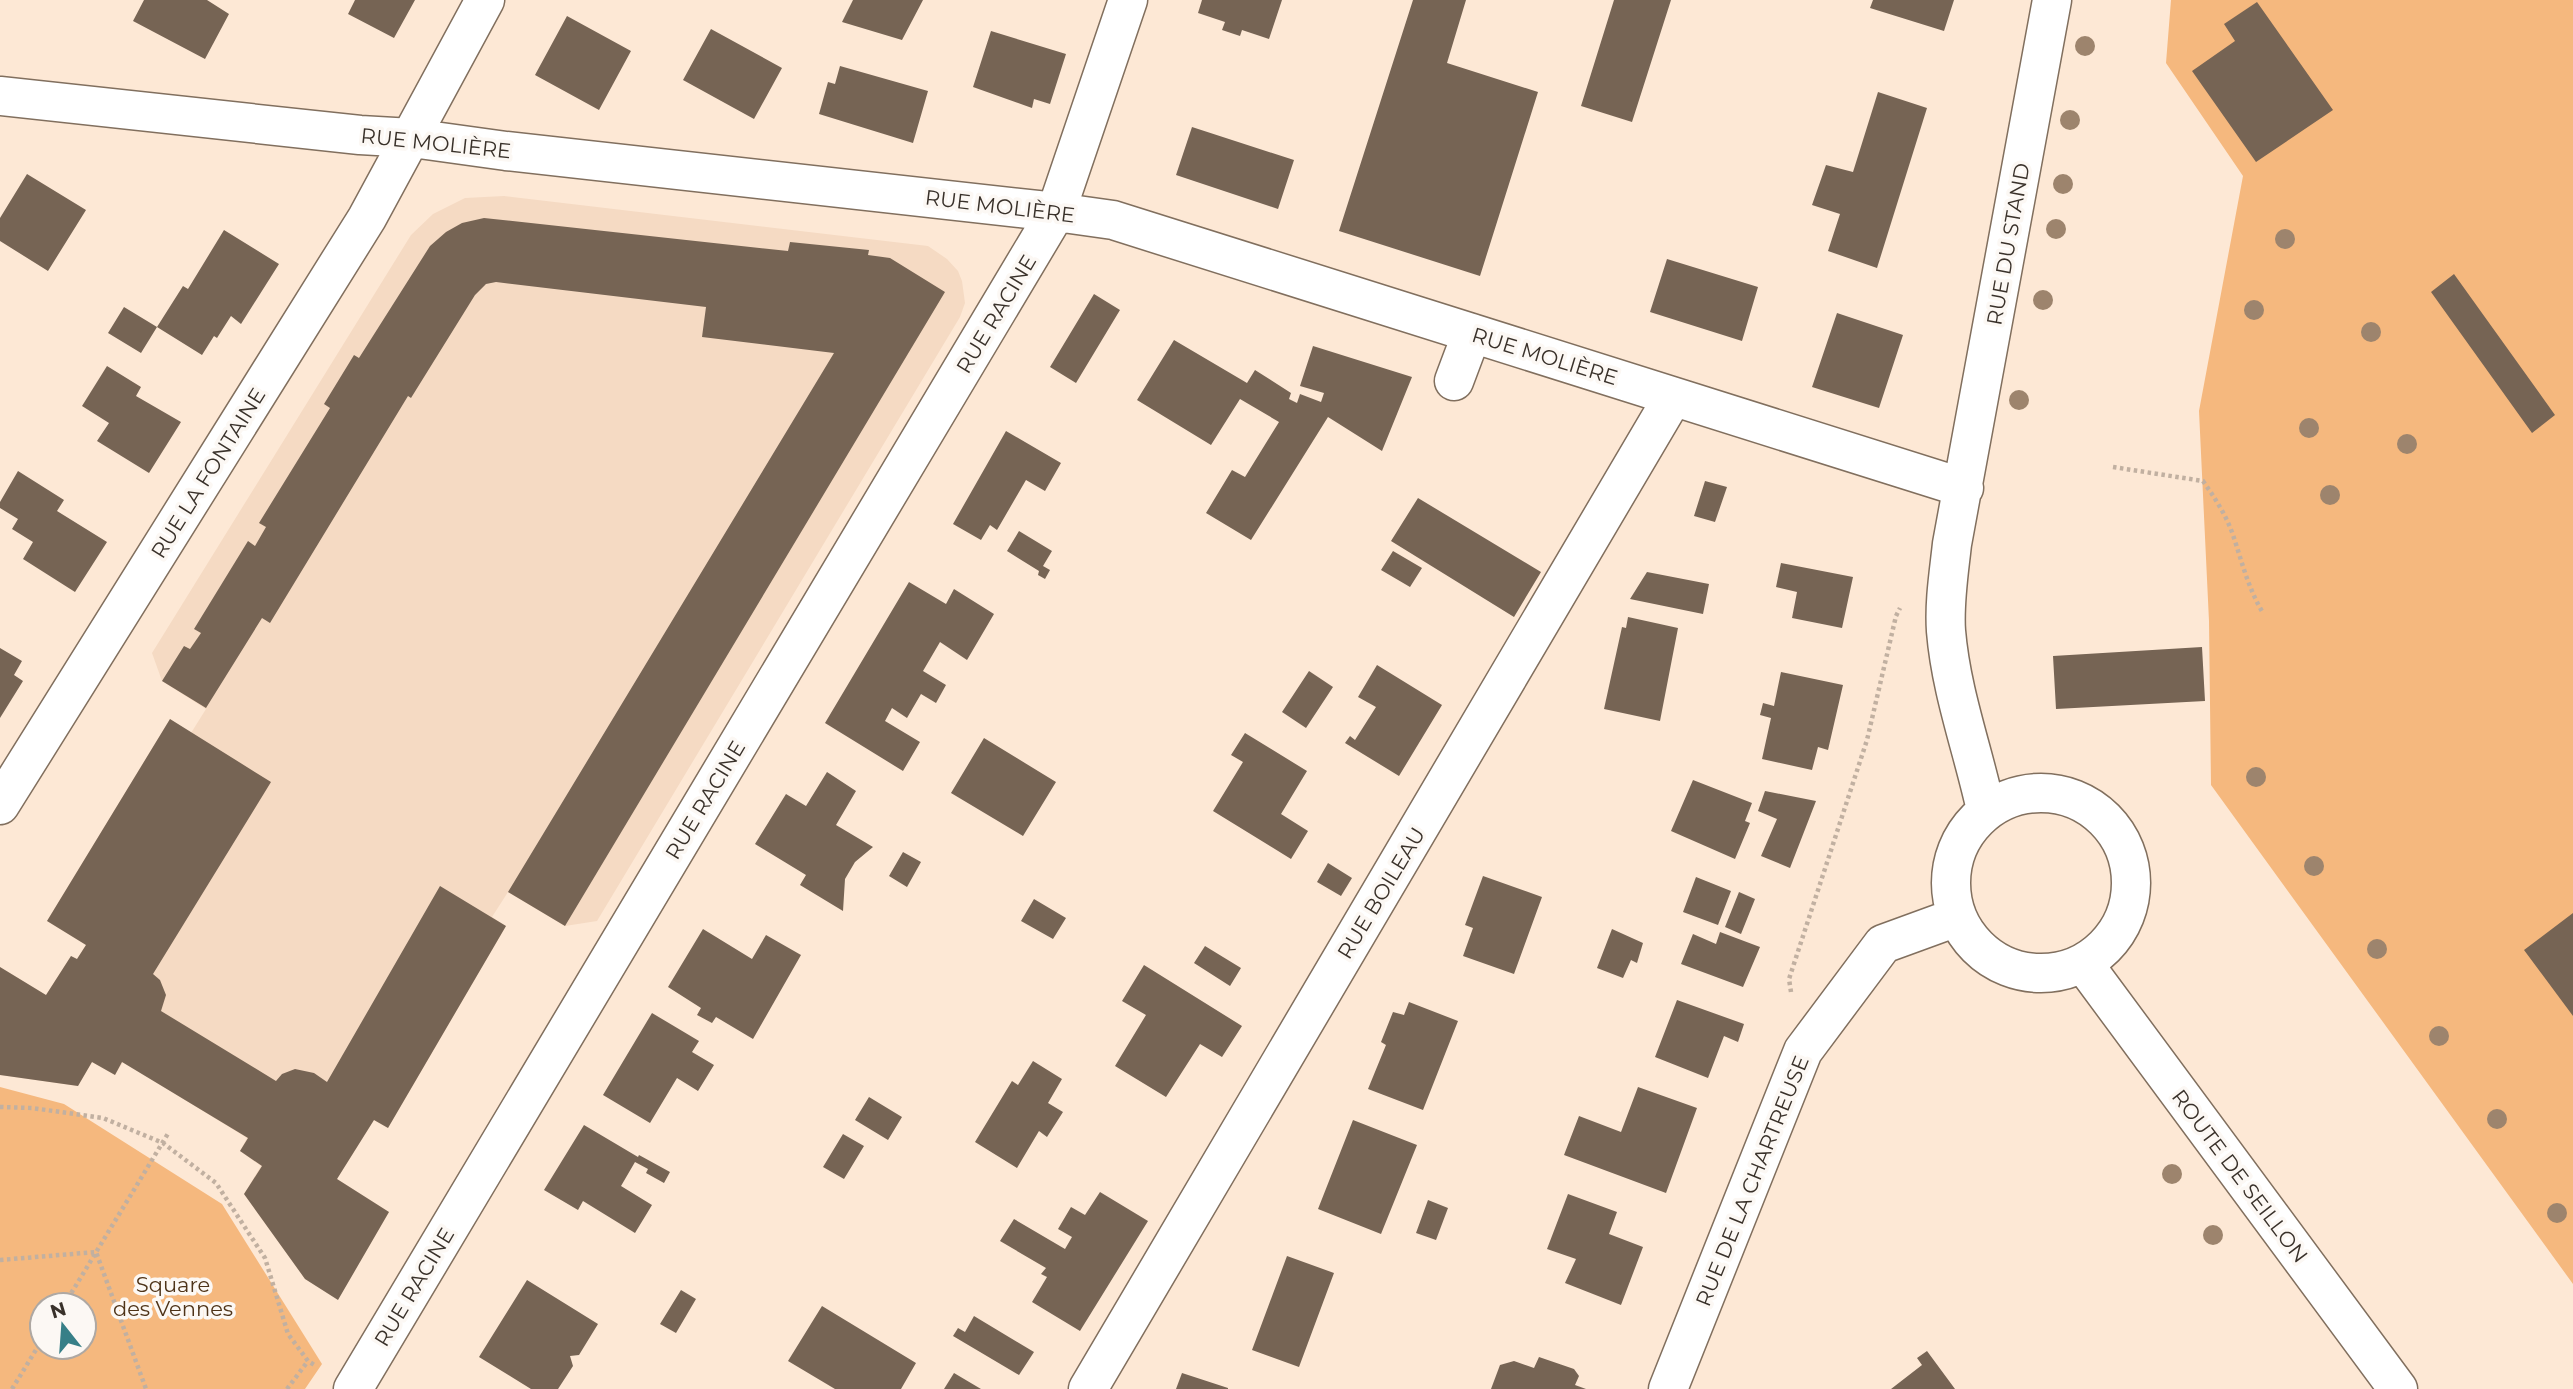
<svg xmlns="http://www.w3.org/2000/svg" width="2573" height="1389" font-family="Montserrat,sans-serif">
<style>
.built{fill:#f5dac3}
.green{fill:#f5b87e;fill-rule:evenodd}
.building{fill:#766454}
.lines{fill:none;stroke-linecap:round;stroke-linejoin:round}
.minor-casing{stroke:#816f5e;stroke-width:41}
.path{stroke:#c1b0a1;stroke-width:4.5;stroke-dasharray:3.5 3.5;stroke-linecap:butt}
.minor{stroke:#fff;stroke-width:38}
.tree{fill:#9d846d}
.labels{text-anchor:middle;dominant-baseline:central;stroke-width:7;stroke-linejoin:round;paint-order:stroke}
.street-label{font-size:21px;fill:#39312a;stroke:#fcf8f4}
.park-label{font-size:21px;fill:#4e3318;stroke:#fcf8f4}
</style>
<rect width="100%" height="100%" fill="#fde8d5"/>
<path class="built" d="M504,196L928,246L947,259L958,271L962,281L965,303L960,317L597,921L565,926L508,892L492,917L506,926L388,1128L374,1120L337,1179L389,1212L338,1299L305,1279L244,1194L261,1166L240,1151L247,1138L123,1062L115,1075L92,1062L78,1086L0,1075V967L46,995L71,956L77,959L86,945L47,921L170,719L191,733L206,709L162,681L152,653L411,235L433,214L465,198Z"/>
<path class="green" d="M2171,0H2573V1284L2211,785L2209,621L2199,411L2243,176L2166,63Z
M0,1087L64,1104L222,1204L322,1364L305,1389H0ZM42,1305H84V1347H42Z"/>
<path class="building" d="M144,0H207L229,14L205,59L133,21Z
M355,0H415L394,38L348,14Z
M853,0H923L902,40L842,22Z
M1202,0H1282L1269,39L1242,30L1240,36L1222,30L1225,22L1198,13Z
M1413,0H1466L1447,63L1538,92L1480,276L1339,231Z
M1614,0H1671L1632,122L1581,106Z
M1873,0H1954L1944,31L1870,8Z
M2257,2L2333,110L2256,162L2192,71L2235,41L2224,24Z
M567,16L631,51L599,110L535,75Z
M711,29L782,68L754,119L683,80Z
M991,31L1066,54L1050,104L1034,99L1032,108L973,87Z
M840,66L928,91L913,143L819,114L828,82L835,84Z
M1878,92L1927,108L1877,268L1828,251L1840,214L1812,205L1826,165L1853,172Z
M1192,127L1294,160L1278,209L1176,175Z
M27,174L86,210L48,271L0,241V218Z
M484,218L788,251L790,242L869,250L868,255L890,258L945,292L565,926L508,892L834,353L702,337L706,307L496,282L486,284L475,295L411,398L408,396L270,623L262,618L206,708L162,681L184,646L190,649L201,633L194,629L248,541L255,546L266,527L259,523L330,408L324,404L354,355L359,358L430,246L446,232L462,223Z
M224,230L279,264L241,324L231,316L217,338L214,336L202,355L157,327L141,353L108,333L124,307L157,327L183,286L188,289Z
M1667,259L1758,287L1742,341L1650,312Z
M2454,274L2555,415L2532,433L2431,292Z
M1094,294L1120,310L1076,383L1050,367Z
M1837,313L1903,335L1879,408L1812,387Z
M1174,340L1247,383L1255,370L1291,393L1289,399L1297,403L1300,394L1321,402L1324,393L1300,386L1313,346L1412,377L1382,451L1328,417L1251,540L1206,513L1232,470L1245,477L1279,422L1240,399L1211,445L1137,400Z
M107,366L141,387L136,396L181,422L149,473L97,441L109,423L82,406Z
M1006,431L1061,463L1045,491L1026,480L997,530L990,525L981,540L953,524Z
M18,471L64,500L57,511L107,542L75,592L23,559L33,542L12,529L18,519L0,508V502Z
M1705,481L1727,487L1715,522L1694,516Z
M1418,498L1541,572L1514,617L1391,541Z
M1019,531L1052,551L1043,566L1050,570L1045,579L1038,575L1039,571L1007,551Z
M1393,551L1422,568L1410,587L1381,570Z
M1781,563L1853,577L1842,628L1792,618L1797,592L1776,587Z
M1647,572L1709,584L1703,614L1630,599Z
M909,582L946,604L954,589L994,614L967,660L940,642L923,671L946,685L936,703L921,694L907,718L892,708L885,721L920,742L903,771L825,723Z
M1628,617L1678,628L1660,721L1604,709L1622,627L1626,628Z
M2202,647L2205,701L2056,709L2053,656Z
M0,648L22,661L14,675L23,681L0,718Z
M1377,665L1442,705L1399,776L1345,743L1350,736L1355,740L1376,707L1358,697Z
M1309,671L1333,687L1306,728L1282,712Z
M1781,672L1843,685L1828,750L1818,747L1812,770L1762,759L1771,718L1760,715L1763,703L1774,706Z
M170,719L271,782L153,974L160,980L166,995L161,1011L276,1081L282,1074L295,1069L314,1073L327,1082L440,886L506,926L388,1128L374,1120L337,1179L389,1212L338,1300L305,1279L244,1194L262,1166L240,1151L248,1138L122,1062L115,1075L92,1062L78,1086L0,1075V967L46,995L71,956L77,959L86,945L47,921Z
M1245,733L1307,771L1281,814L1308,831L1291,859L1213,811L1243,762L1231,755Z
M984,738L1056,782L1023,836L951,793Z
M827,772L856,791L836,825L873,847L855,862L845,879L843,911L800,885L806,875L755,844L786,794L806,806Z
M1693,780L1752,803L1745,821L1750,823L1735,859L1671,831Z
M1765,791L1816,801L1790,868L1761,856L1777,819L1758,811Z
M903,852L921,862L907,887L889,876Z
M1328,863L1352,878L1341,896L1317,882Z
M1483,876L1542,897L1514,974L1463,956L1473,928L1465,925Z
M1696,877L1731,891L1718,925L1683,912Z
M1739,892L1755,899L1741,934L1725,927Z
M1034,899L1066,918L1053,939L1021,921Z
M2573,913V1016L2524,950Z
M703,929L752,959L766,935L801,955L753,1039L716,1017L712,1023L697,1015L701,1008L668,987Z
M1612,929L1643,943L1637,963L1631,960L1623,978L1597,968Z
M1720,932L1760,947L1743,987L1681,964L1693,934L1716,944Z
M1205,946L1241,968L1230,986L1194,963Z
M1144,965L1242,1026L1222,1057L1200,1044L1166,1097L1115,1066L1146,1015L1122,1001Z
M1677,1000L1744,1024L1738,1042L1724,1036L1708,1078L1655,1057Z
M1409,1002L1458,1021L1423,1110L1368,1089L1386,1045L1381,1042L1393,1012L1404,1015Z
M652,1013L699,1041L692,1052L714,1065L698,1091L677,1078L650,1123L603,1095Z
M1033,1061L1062,1079L1048,1103L1063,1112L1047,1137L1039,1131L1017,1168L975,1142L1012,1081L1018,1085Z
M1638,1087L1697,1108L1666,1193L1564,1155L1579,1116L1621,1132Z
M869,1097L902,1117L888,1140L855,1120Z
M1353,1120L1417,1145L1381,1234L1318,1209Z
M584,1125L638,1157L639,1155L670,1172L664,1183L646,1173L648,1169L635,1162L621,1186L652,1205L635,1233L583,1201L578,1210L544,1190Z
M843,1134L864,1146L844,1179L823,1167Z
M1100,1192L1148,1221L1080,1331L1032,1302L1047,1277L1041,1274L1046,1268L1000,1241L1014,1219L1065,1249L1072,1237L1058,1229L1071,1207L1085,1215Z
M1568,1194L1617,1212L1609,1234L1643,1247L1621,1305L1565,1283L1576,1259L1547,1249Z
M1428,1200L1448,1208L1436,1240L1416,1233Z
M1287,1256L1334,1273L1299,1367L1252,1350Z
M527,1280L598,1324L579,1355L570,1356L573,1366L558,1389H531L479,1357Z
M681,1290L696,1299L676,1333L660,1324Z
M822,1306L916,1363L901,1389H835L788,1361Z
M974,1316L1034,1352L1019,1375L953,1336L958,1328L965,1332Z
M1927,1351L1955,1389H1891L1922,1365L1917,1358Z
M1539,1357L1574,1369L1579,1376L1575,1385L1586,1389H1491L1500,1365L1514,1361L1534,1368Z
M954,1373L981,1389H944Z
M1182,1373L1228,1388V1389H1176Z"/>
<g class="lines">
<defs>
<path id="minor" d="M0,96L360,135L412,138L506,151L1056,212L1113,220L1964,488
M1454,381L1472,333
M1951 883a90 90 0 1 1 180 0a90 90 0 1 1-180 0Z
M0,805L367,218L485,0
M1986,810C1973,750 1951,692 1946,631C1944,602 1949,572 1952,544L2052,0
M2083,963L2398,1389
M353,1389L1056,212L1128,0
M1088,1389L1673,397
M1668,1389L1803,1051L1883,944L1957,917"/>
</defs>
<use href="#minor" class="minor-casing"/>
<path class="path" d="M2113,467L2203,481C2215,498 2226,515 2233,535C2242,562 2248,588 2263,613
M1791,992L1789,979L1867,740L1896,616L1900,608
M0,1107L32,1108L103,1118L163,1143L216,1183L265,1258L288,1334L308,1361L316,1366
M0,1260L96,1252L146,1389
M64,1305L169,1132
M12,1389L42,1340
M287,1389L308,1361"/>
<use href="#minor" class="minor"/>
</g>
<g class="tree">
<circle cx="2085" cy="46" r="10"/>
<circle cx="2070" cy="120" r="10"/>
<circle cx="2063" cy="184" r="10"/>
<circle cx="2056" cy="229" r="10"/>
<circle cx="2285" cy="239" r="10"/>
<circle cx="2043" cy="300" r="10"/>
<circle cx="2254" cy="310" r="10"/>
<circle cx="2371" cy="332" r="10"/>
<circle cx="2019" cy="400" r="10"/>
<circle cx="2309" cy="428" r="10"/>
<circle cx="2407" cy="444" r="10"/>
<circle cx="2330" cy="495" r="10"/>
<circle cx="2256" cy="777" r="10"/>
<circle cx="2314" cy="866" r="10"/>
<circle cx="2377" cy="949" r="10"/>
<circle cx="2439" cy="1036" r="10"/>
<circle cx="2497" cy="1119" r="10"/>
<circle cx="2172" cy="1174" r="10"/>
<circle cx="2557" cy="1213" r="10"/>
<circle cx="2213" cy="1235" r="10"/>
</g>
<g class="labels">
<g class="street-label">
<text transform="translate(436 143) rotate(6)">RUE MOLIÈRE</text>
<text transform="translate(1000 206) rotate(7)">RUE MOLIÈRE</text>
<text transform="translate(2008 244) rotate(-80)">RUE DU STAND</text>
<text transform="translate(996 314) rotate(-59)">RUE RACINE</text>
<text transform="translate(1545 356) rotate(17)">RUE MOLIÈRE</text>
<text transform="translate(208 473) rotate(-58)">RUE LA FONTAINE</text>
<text transform="translate(705 800) rotate(-59)">RUE RACINE</text>
<text transform="translate(1381 893) rotate(-59)">RUE BOILEAU</text>
<text transform="translate(2240 1176) rotate(53)">ROUTE DE SEILLON</text>
<text transform="translate(1752 1181) rotate(-68)">RUE DE LA CHARTREUSE</text>
<text transform="translate(414 1287) rotate(-59)">RUE RACINE</text>
</g>
<g class="park-label">
<text x="173" y="1284">Square<tspan x="173" dy="24">des Vennes</tspan></text>
</g>
</g>
<g transform="translate(63 1326) rotate(343)"><circle r="33" fill="#fcf8f4" stroke="#aea8a3" stroke-width="2"/>
<path d="M0-5L12 26L0 18L-12 26Z" fill="#377f87"/>
<text y="-10" font-size="19" font-weight="bold" text-anchor="middle" fill="#39312a">N</text>
</g>
</svg>
